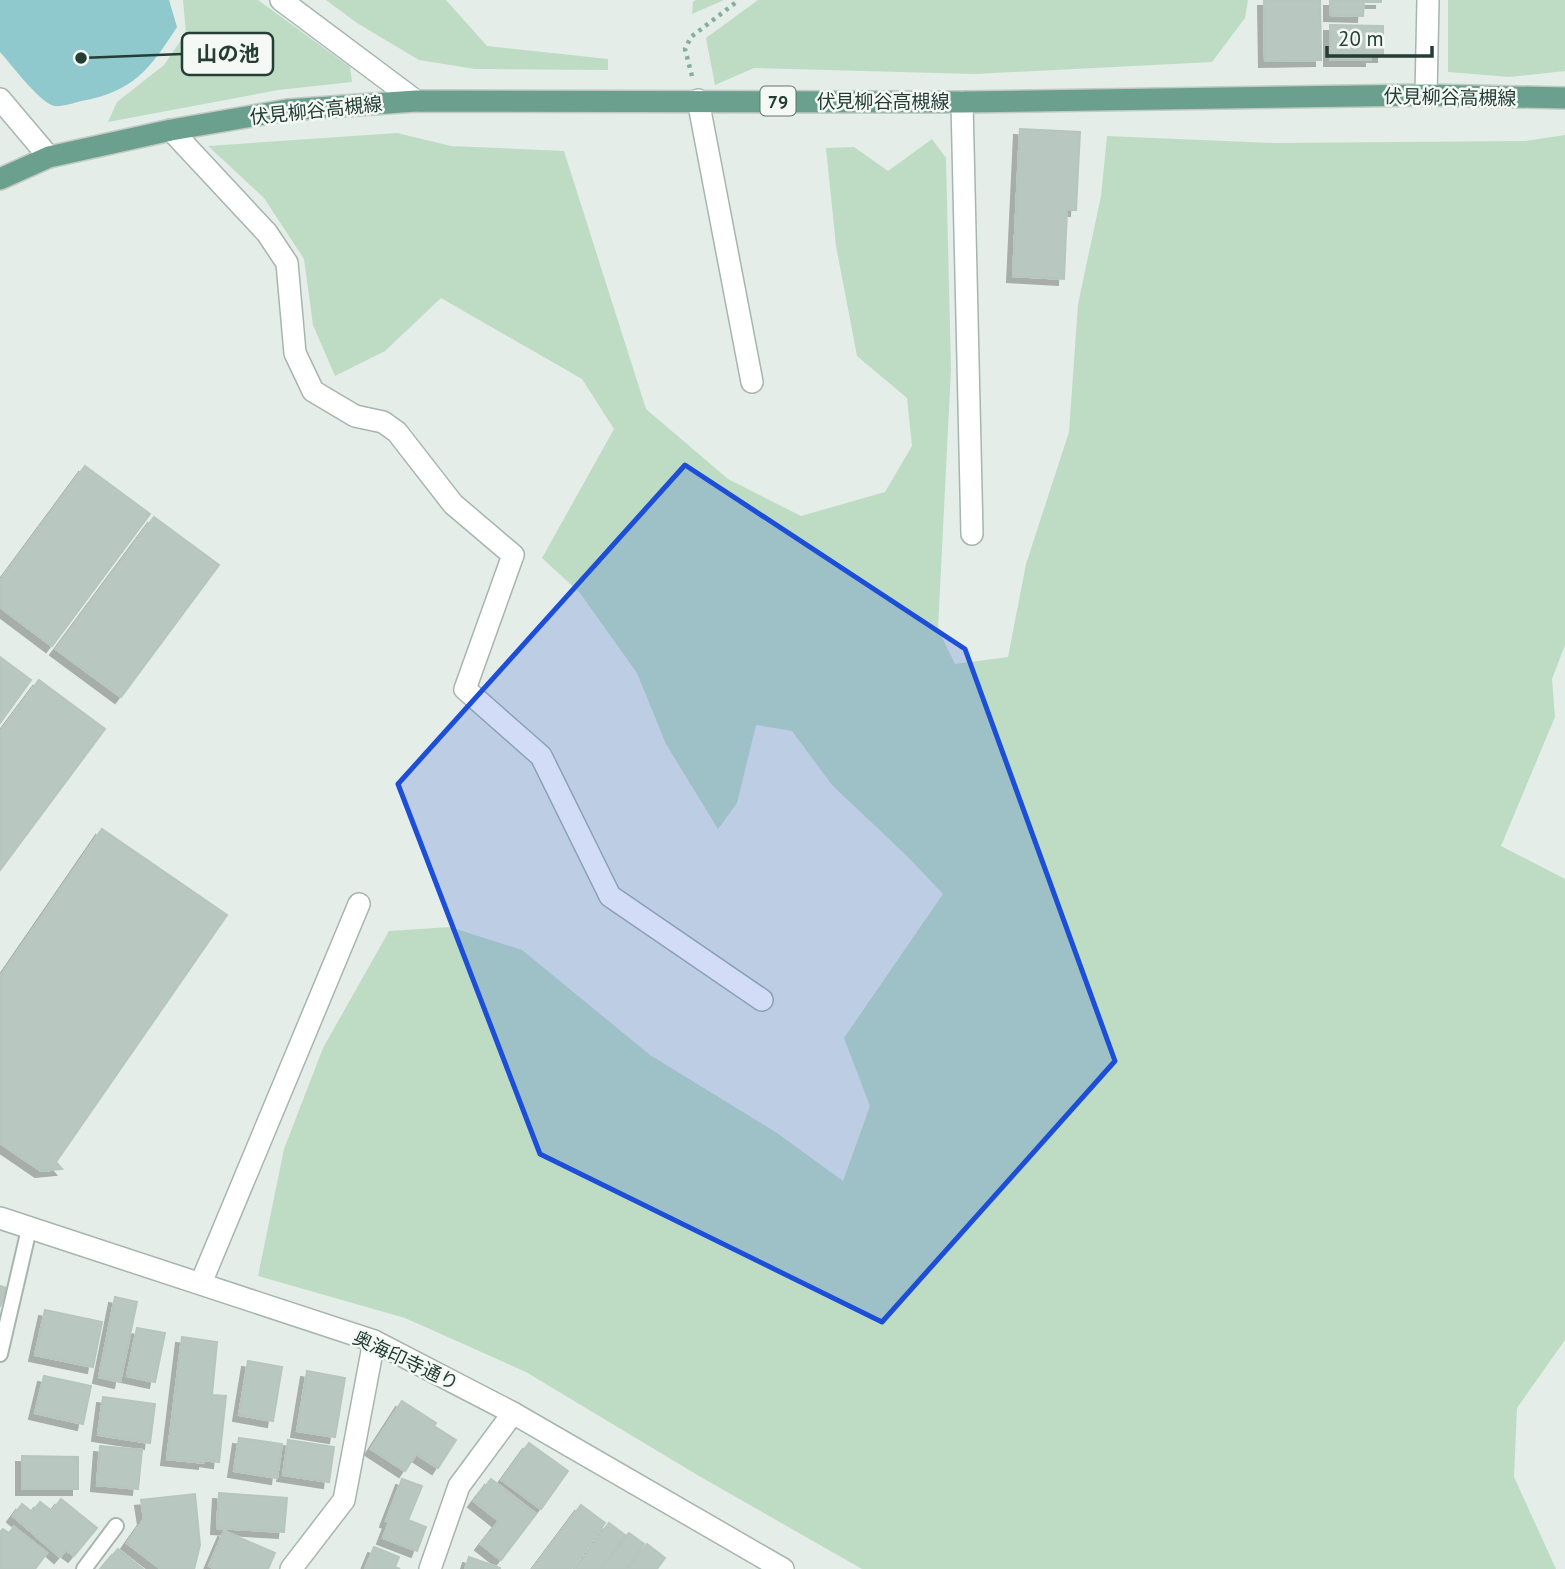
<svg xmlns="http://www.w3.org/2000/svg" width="1565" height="1569" font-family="'PT Sans','Noto Sans JP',sans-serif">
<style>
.green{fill:#bedcc4}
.water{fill:#8fc9ce}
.building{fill:#b9c7c1;stroke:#b6c6be;stroke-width:2;filter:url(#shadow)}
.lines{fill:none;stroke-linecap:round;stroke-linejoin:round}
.service-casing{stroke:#a7b5af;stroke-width:18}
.minor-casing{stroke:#a7b5af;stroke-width:24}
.tertiary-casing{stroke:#a7b5af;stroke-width:24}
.primary-casing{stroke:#c2c9c6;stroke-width:24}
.path{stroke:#86ae9f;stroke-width:4.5;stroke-dasharray:3.5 5;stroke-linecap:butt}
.service{stroke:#fff;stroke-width:14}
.minor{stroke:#fff;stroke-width:21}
.tertiary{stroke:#fff;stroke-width:21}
.primary{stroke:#6ba08e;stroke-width:21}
.marked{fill:#1d4ed8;fill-opacity:0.2;stroke:#1d4ed8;stroke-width:5;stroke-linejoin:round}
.labels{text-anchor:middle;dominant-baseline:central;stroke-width:5;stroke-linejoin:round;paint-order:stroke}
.shield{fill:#f4f9f6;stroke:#62756f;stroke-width:2}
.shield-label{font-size:18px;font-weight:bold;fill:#243d35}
.street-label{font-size:19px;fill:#243d35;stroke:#f4f9f6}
.leader{fill:none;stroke:#243d35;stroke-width:2.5}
.callout-dot{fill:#243d35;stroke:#f4f9f6;stroke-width:2.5}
.callout{fill:#f4f9f6;stroke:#243d35;stroke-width:2.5}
.callout-label{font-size:21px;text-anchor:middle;font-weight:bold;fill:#243d35}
</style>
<defs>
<filter id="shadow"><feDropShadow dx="-6" dy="6" stdDeviation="0" flood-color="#0004"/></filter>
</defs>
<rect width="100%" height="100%" fill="#e4ede8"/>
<path class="green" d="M183,0H258L350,67L352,82L278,90L108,122L117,102L164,65L186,33Z
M326,0H446L487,46L608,59V70L475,69L419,60L357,23Z
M696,0H724L692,14L693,2Z
M758,0H1248L1245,18L1212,62L974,74L754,68L715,85L706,38Z
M1448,0H1565V71L1509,77L1448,72Z
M397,133L451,146L564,151L646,409L728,479L801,516L885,492L912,446L907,398L857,356L836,246L826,148L854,147L888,171L932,139L946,158L951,369L938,629L955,664L1008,657L1026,564L1069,432L1078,304L1101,196L1107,136L1275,143L1525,141L1565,135V645L1552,679L1555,717L1501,846L1565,879V1340L1517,1408L1514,1477L1556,1569H862L699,1476L526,1372L405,1318L258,1276L284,1149L323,1048L389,931L450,927L522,950L650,1055L777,1133L843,1181L870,1106L844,1038L943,894L907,856L832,785L792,731L756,725L737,803L718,829L666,744L637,673L580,593L542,558L614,429L582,379L441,298L385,351L335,376L313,325L304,259L264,198L208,146Z"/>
<path class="water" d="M0,0H169L177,27C150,69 133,92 81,101C74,103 62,107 54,106C39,102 11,64 0,52Z"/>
<path class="building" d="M1264,0H1320L1321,60L1265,61Z
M1330,0H1381V2H1364L1363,16L1330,15Z
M1330,25L1383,26V56H1371V60H1330Z
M1020,129L1080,132L1076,210H1067L1064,279L1013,276Z
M85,466L150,514L52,646L0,607V581Z
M154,517L219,565L121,697L56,649Z
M0,657L31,680L0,723Z
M39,680L105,729L0,870V732Z
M102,829L227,915L56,1162L62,1169L41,1171L0,1143V977Z
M0,1286L7,1288L0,1307Z
M115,1297L137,1302L120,1382L99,1377Z
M45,1310L102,1322L93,1367L35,1355Z
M137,1328L165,1333L155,1382L127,1376Z
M182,1337L217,1342L212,1395L226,1396L219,1462L204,1460V1463L167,1459Z
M248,1361L282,1367L273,1421L239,1415Z
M307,1371L345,1378L335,1437L297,1431Z
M44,1376L91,1386L83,1424L35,1413Z
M103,1397L155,1404L150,1443L98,1435Z
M402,1401L436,1423L434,1426L456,1440L438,1468L416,1454L405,1471L371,1449Z
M239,1438L282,1444L277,1478L234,1471Z
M288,1440L334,1447L329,1482L283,1475Z
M529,1443L568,1471L541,1509L502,1480Z
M100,1446L142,1450L138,1489L97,1485Z
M22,1456L78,1457V1489H22Z
M402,1479L422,1486L408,1520L426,1527L417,1551L383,1538L389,1522L386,1521Z
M491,1479L536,1514L501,1560L481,1544L499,1521L474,1501Z
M219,1493L287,1498L284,1532L217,1528Z
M195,1494L200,1545L194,1569H161L127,1543L144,1519L141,1500Z
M61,1499L97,1528L74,1556L66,1550L60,1557L13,1516L22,1504L32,1512L40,1502L52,1511Z
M581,1505L605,1523L571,1569H533Z
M609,1523L625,1535L600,1569H575Z
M14,1527L47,1553L35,1569L0,1568V1532L3,1529L9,1533Z
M224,1531L275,1553L268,1569H215L209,1566Z
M629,1533L644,1544L626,1569H602Z
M647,1544L665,1558L657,1569H628Z
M374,1547L399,1557L395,1567L400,1569H365Z
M118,1549L143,1569H101Z
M469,1557L500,1568V1569H465Z"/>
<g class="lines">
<defs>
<path id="service" d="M0,1354L29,1229
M84,1569L116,1526"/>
<path id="minor" d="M281,0L416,101
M1426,95L1428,0
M0,99L49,157
M698,100L752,382
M962,102L972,534
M171,130L267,233L287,263L295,353L313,391L355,416L383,422L397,432L453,504L513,555L465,689L541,756L610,896L762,1000
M201,1283L359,904
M291,1569L344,1500L374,1341
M430,1569L459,1486L513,1413"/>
<path id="tertiary" d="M0,1218L374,1341L513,1413L783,1569"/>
<path id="primary" d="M0,179L49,157L171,130L287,110L416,101L962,102L1426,95L1565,98"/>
</defs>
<use href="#service" class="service-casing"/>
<use href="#minor" class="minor-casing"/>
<use href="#tertiary" class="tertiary-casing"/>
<use href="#primary" class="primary-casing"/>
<path class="path" d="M692,76L685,49L691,37L739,0"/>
<use href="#service" class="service"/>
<use href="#minor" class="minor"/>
<use href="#tertiary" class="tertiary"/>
<use href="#primary" class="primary"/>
</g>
<path class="marked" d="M685,465L965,649L1115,1061L882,1322L540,1154L398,784Z"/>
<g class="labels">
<rect class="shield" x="760.5" y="86.5" width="35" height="29" rx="5"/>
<g class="shield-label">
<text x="778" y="101">79</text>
</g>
<g class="street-label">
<text transform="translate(1450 97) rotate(1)">伏見柳谷高槻線</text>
<text x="883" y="101">伏見柳谷高槻線</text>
<text transform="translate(316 110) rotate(-6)">伏見柳谷高槻線</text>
<text transform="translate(406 1360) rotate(25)">奥海印寺通り</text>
</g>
</g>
<path class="leader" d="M81 58L182 54"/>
<circle class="callout-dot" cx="81" cy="58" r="7"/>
<rect class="callout" x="182" y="33" width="91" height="42" rx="7"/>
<g class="callout-label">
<text x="228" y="61">山の池</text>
</g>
<path d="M1327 46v10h105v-10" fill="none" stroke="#243d35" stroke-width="3.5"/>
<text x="1338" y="46" font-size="21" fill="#243d35" stroke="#f4f9f6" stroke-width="5" paint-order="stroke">20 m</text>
</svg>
